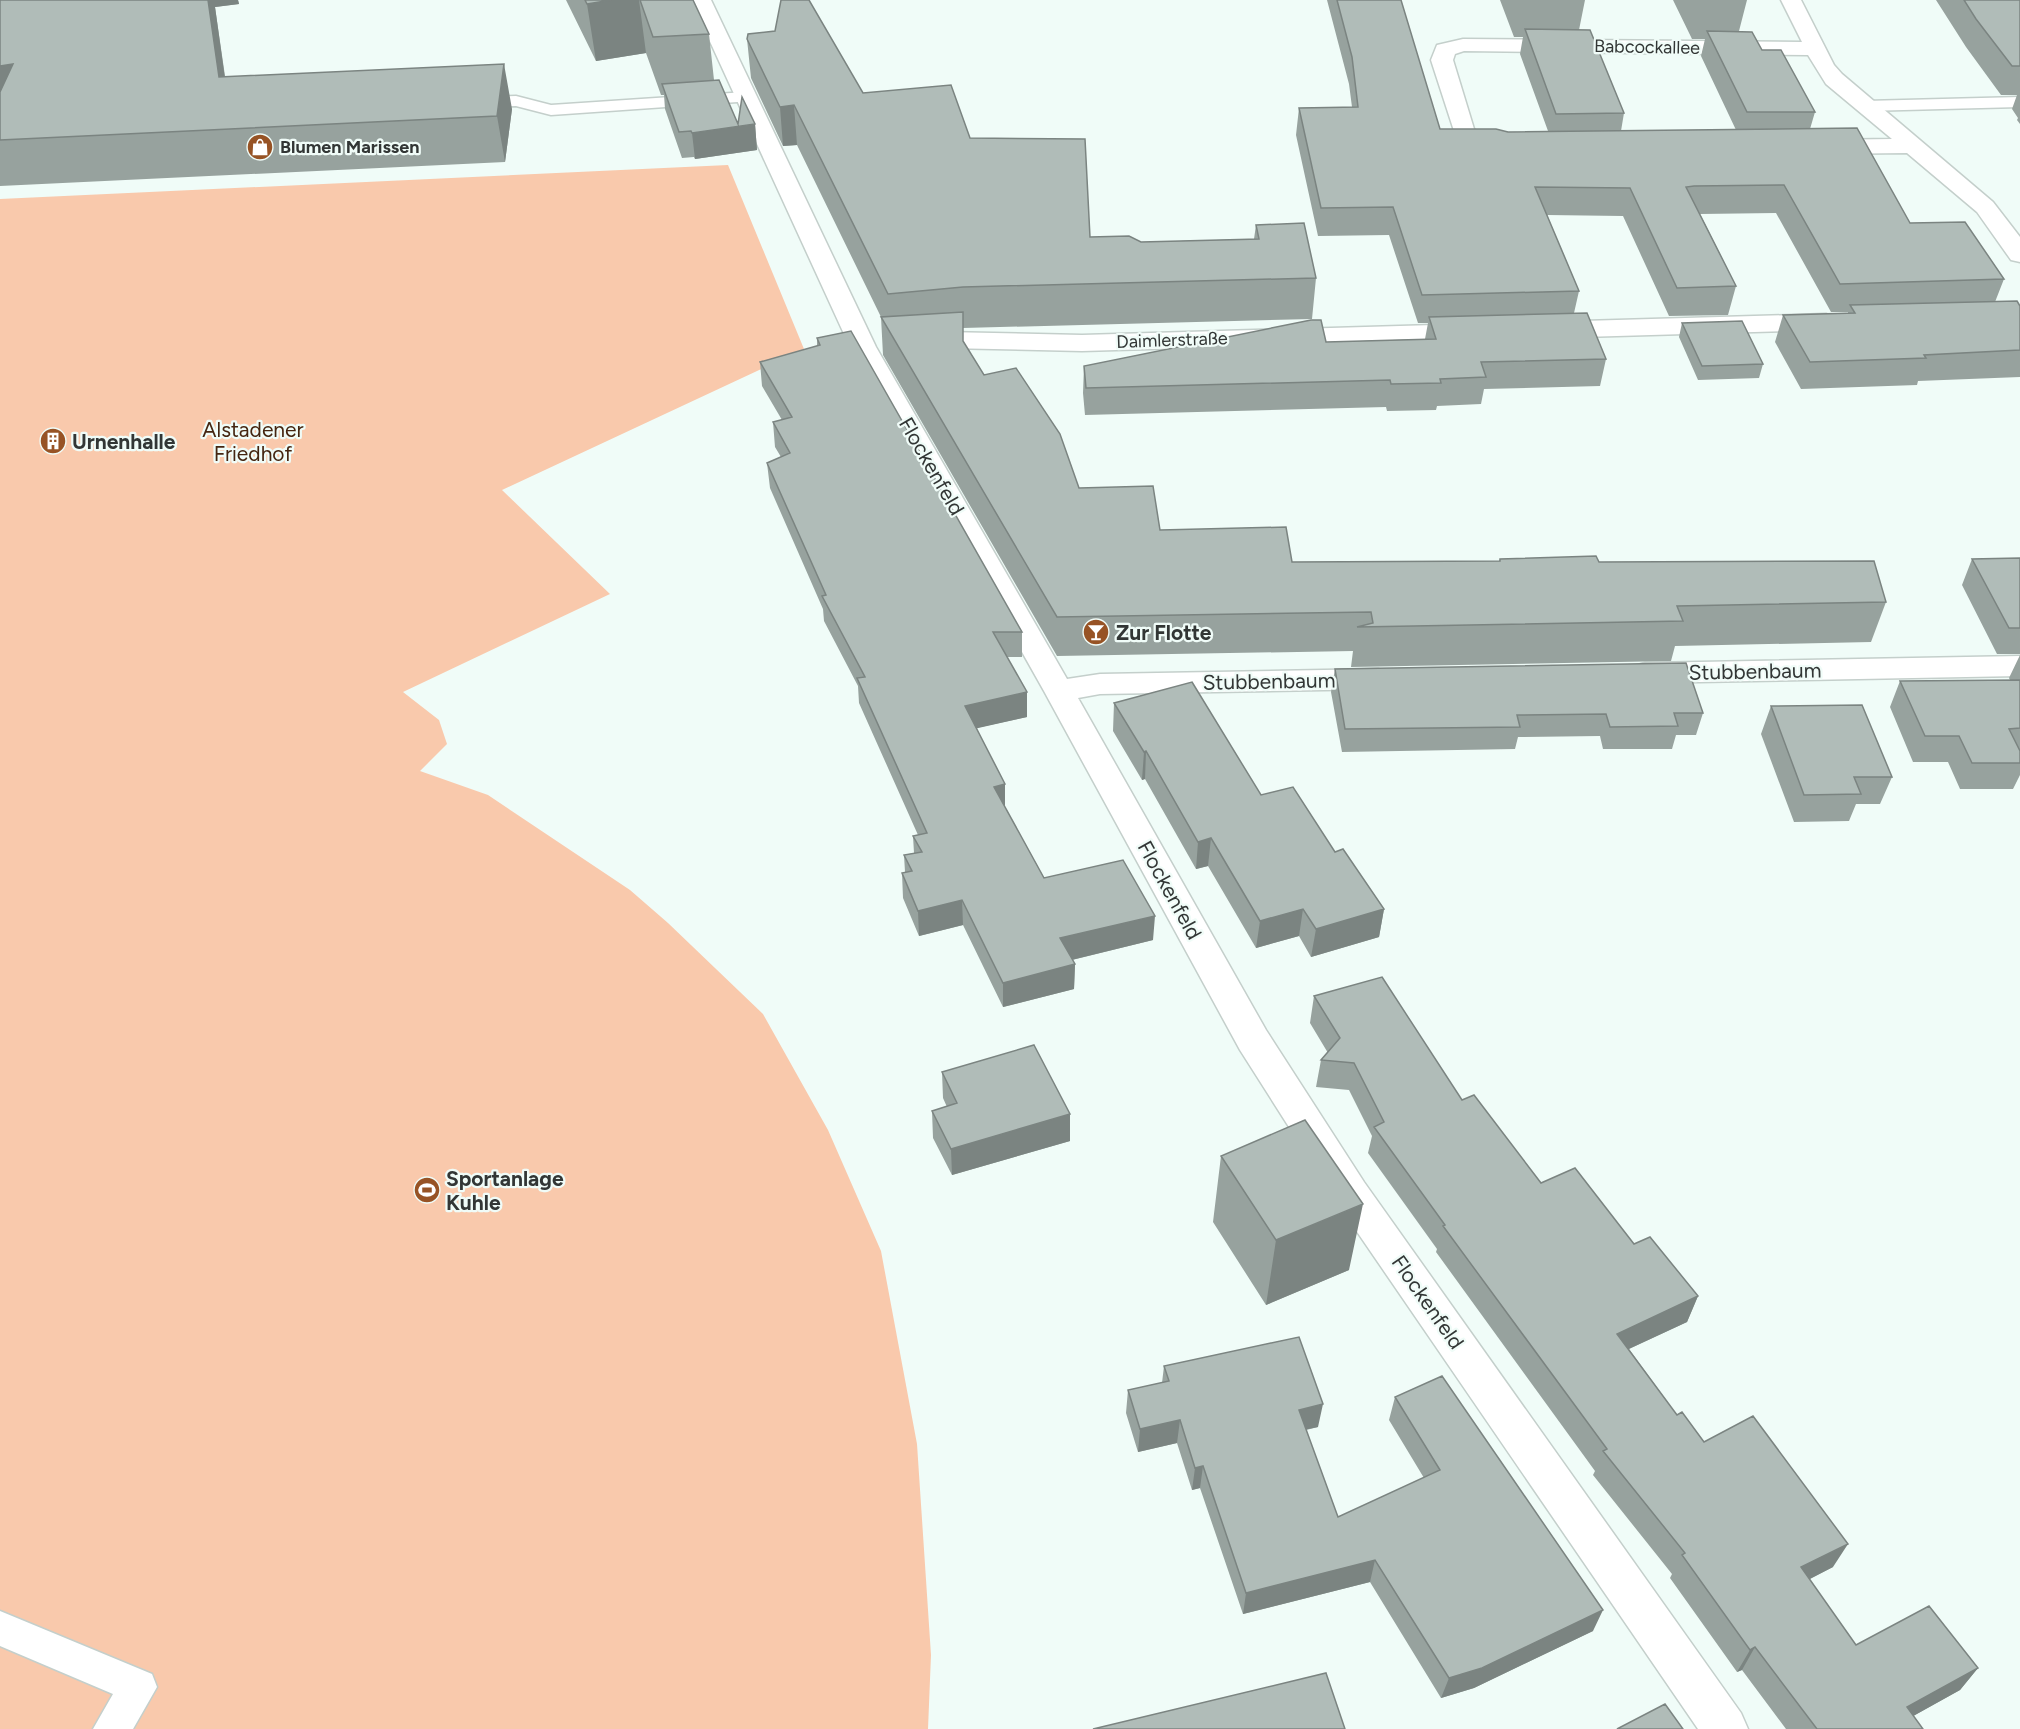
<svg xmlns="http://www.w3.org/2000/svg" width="2020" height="1729" font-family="Figtree,sans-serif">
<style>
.green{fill:#f9c9ac}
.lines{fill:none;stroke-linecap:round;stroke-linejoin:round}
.service-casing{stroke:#c4cfcb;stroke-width:3}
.minor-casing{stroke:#c4cfcb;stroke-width:3}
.service{fill:#fff;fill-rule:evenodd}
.minor{fill:#fff;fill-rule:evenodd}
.wall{fill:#97a29e}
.shaded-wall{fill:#7b8481}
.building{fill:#b0bcb8;stroke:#7b8481;stroke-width:1.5}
.labels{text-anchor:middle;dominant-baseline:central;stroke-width:4.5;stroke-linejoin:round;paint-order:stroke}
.far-street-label{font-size:18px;fill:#323635;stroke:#f0fcf8}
.far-poi-label{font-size:18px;font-weight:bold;fill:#323635;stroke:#f0fcf8;text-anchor:start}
.park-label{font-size:21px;fill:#452510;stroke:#f0fcf8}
.poi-label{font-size:21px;font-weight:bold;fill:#323635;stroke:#f0fcf8;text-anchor:start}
.street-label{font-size:21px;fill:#323635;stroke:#f0fcf8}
</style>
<rect width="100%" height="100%" fill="#f0fcf8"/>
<path class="green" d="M728,165L804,349L502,490L610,594L403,692L439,720L447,744L420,771L488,795L630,890L668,923L763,1014L828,1130L881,1251L917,1444L931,1655L928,1729H0V199Z"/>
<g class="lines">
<defs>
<path id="service" d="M746,92L752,93L755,97L752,101L551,115L516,106L473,107L467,106L464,102L467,98L473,97L516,96L551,105Z
M2020,97V107L1865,111L1859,110L1856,106L1859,102L1865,101Z
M0,1611L152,1674L157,1687L133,1729H93L113,1694L0,1646Z"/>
<path id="minor" d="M691,0H711L876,347L1067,679L1100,674L1378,669L1389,672L1393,679L1389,686L1378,689L1100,694L1078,698L1266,1030L1364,1182L1741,1713L1748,1729H1698L1338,1204L1240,1050L1044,691L850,347Z
M1781,0H1801L1834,65L1842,74L1993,202L2020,237V262L2011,260L1977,212L1907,153L1821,154L1813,152L1810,147L1813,142L1821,140L1892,139L1826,84L1808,55L1464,51L1455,54L1453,60L1474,129L1487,140L1508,145L1511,150L1508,155L1500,157L1471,150L1456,137L1431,60L1437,45L1463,39L1802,42Z
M1826,314L1835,317L1839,322L1835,327L1826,330L1548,338L1539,335L1535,330L1539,325L1548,322Z
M1469,324L1478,327L1482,332L1478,337L1469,340L1082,351L945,348L918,351L909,348L905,343L909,338L945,332L1082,335Z
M2020,656V676L1645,683L1634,680L1630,673L1634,666L1645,663Z"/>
</defs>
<use href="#service" class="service-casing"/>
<use href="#minor" class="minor-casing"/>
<use href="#service" class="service"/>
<use href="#minor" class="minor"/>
</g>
<path class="wall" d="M0,0H238L239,4L215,7L225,76L512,109L505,162L0,186Z
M566,0H693L709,34L714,80L738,124H755L757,150L695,159L694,157L682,158L665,109L664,95H661L646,53L596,61Z
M1327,0H1401L1440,129L1508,132L1548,131L1520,54L1523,37H1514L1500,0H1585L1579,30L1624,113L1621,131L1736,130L1701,56L1705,39H1692L1673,0H1747L1739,31L1762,50L1815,112L1810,129L1910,223L2004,279L1995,302L2020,306V377L1918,381L1917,385L1801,389L1775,342L1783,315L1848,313V312H1831L1776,213L1700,214L1736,286L1728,315L1669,316L1623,216L1547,215L1579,291L1574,313L1606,359L1600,386L1484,389L1481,404L1437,406L1436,410L1387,411L1386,407L1085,415L1083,393L1084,366L1326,342L1425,339L1428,323H1418L1389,235L1318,236L1296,135L1299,108L1352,107L1349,84Z
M1936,0H2020V124L2017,120L2018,118L2012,109L2017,95H2001L1966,47Z
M775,31L863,93L970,138L1090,237L1141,242L1254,239L1256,225L1316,278L1312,319L963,328V341L984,375L1079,488L1160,530L1292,562L1499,561L1500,559L1599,562L1886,602L1871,642L1675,646L1671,661L1351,667L1353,651L1057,656L883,355L881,317L797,145L783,146L751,78L747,39Z
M1682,323L1763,364L1759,378L1698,380L1679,337Z
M817,338L1022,632V657H1007L1027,717L976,728L1005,784V807L1044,878L1153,940L1072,960L1075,964L1074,989L1003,1007L963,925L919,936L903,898L902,873L905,872L904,855L914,853L913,836L918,835L859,703L858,686L824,621L823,609L770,488L767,463L781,457L775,447L773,422L782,420L762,386L760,362L817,346Z
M2020,558V654H1997L1962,585L1972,559Z
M2020,655V775L2013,789H1960L1948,762H1913L1890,707L1900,681L2010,680L2009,678Z
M1335,669L1703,713L1696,735H1676L1672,749H1603L1600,736L1518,737L1515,749L1342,752L1331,692Z
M1114,703L1261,795L1335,852L1384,909L1379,937L1311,957L1299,936L1256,948L1208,866L1196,869L1145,779L1142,780L1113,731Z
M1771,706L1892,777L1880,804H1856L1849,821L1794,822L1761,734Z
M1314,996L1462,1100L1541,1183L1634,1244L1698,1296L1687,1322L1629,1349L1677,1415L1833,1567L1809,1579L1856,1645L1978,1668L1960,1690L1913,1716L1923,1729H1786L1742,1670L1737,1672L1670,1578L1672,1574L1593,1475L1595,1471L1436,1252L1437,1249L1368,1153L1372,1136L1349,1090L1316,1087L1321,1060L1328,1053L1310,1023Z
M942,1072L1070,1141L952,1175L933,1138L932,1111L947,1107L943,1098Z
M1221,1156L1349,1270L1266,1305L1213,1222Z
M1164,1366L1318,1427L1306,1430L1338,1517L1424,1478L1389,1420L1395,1397L1593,1631L1474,1688L1441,1698L1370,1582L1243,1614L1200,1488L1192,1490L1177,1443L1138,1452L1126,1413L1128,1390L1162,1383Z"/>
<path class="shaded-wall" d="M208,0H238L239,4L215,7L231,122L219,77Z
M611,0H639L646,53L596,61L587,4Z
M13,64L0,114V66Z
M504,64L512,109L505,162L497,116Z
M794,105L797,145L783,146L780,107Z
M755,124L757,150L695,159L692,133Z
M1027,692V717L965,731V706Z
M1146,751L1145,779L1142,780L1144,752Z
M1005,784V809L994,787Z
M1211,838L1208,866L1196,869L1198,842Z
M962,900L963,925L919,936L918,911Z
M1303,909L1299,936L1256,948L1260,921Z
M1384,909L1379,937L1311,957L1316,929Z
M1155,916L1153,940L1059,963L1060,938Z
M1075,964L1074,989L1003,1007V983Z
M1070,1114V1141L952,1175L951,1149Z
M1363,1204L1349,1270L1266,1305L1276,1240Z
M1698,1296L1687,1322L1607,1359L1617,1334Z
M1323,1404L1318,1427L1294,1432L1299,1410Z
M1180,1420L1177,1443L1138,1452L1140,1429Z
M1203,1466L1200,1488L1192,1490L1195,1468Z
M1848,1544L1833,1567L1787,1591L1801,1567Z
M1375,1560L1370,1582L1243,1614L1246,1593Z
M1603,1610L1593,1631L1474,1688L1441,1698L1449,1678Z
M1755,1647L1742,1670L1737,1672L1750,1650Z
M1978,1668L1960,1690L1890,1729L1907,1707Z"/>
<path class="building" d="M0,0H208L219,77L504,64L497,116L0,140V92L13,64L0,66Z
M585,0H611L587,4Z
M640,0H693L709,34L653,37Z
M781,0H809L863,93L951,85L970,138L1085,139L1090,237L1129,236L1141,242L1259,239L1256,225L1304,223L1316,278L963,287L888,294L794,105L780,107L747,39L748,34L775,31Z
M1337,0H1401L1440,129H1496L1508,132L1857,128L1910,223L1965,222L2004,279L1840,284L1784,185L1694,186L1686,187L1736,286L1677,288L1630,188L1535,187L1579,291L1422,295L1393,207L1321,208L1299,108L1358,107L1352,57Z
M1964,0H2020V66H2012L1976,19Z
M1525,29L1590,30L1624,113L1556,114Z
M1707,31L1752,32L1762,50H1781L1815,112H1747Z
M719,80L738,124L742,97L755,124L692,133L691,131L679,132L662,84Z
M2017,301L2020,306V350L1924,355L1926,358L1810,362L1783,315L1855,313L1850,305Z
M963,312V341L984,375L1016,368L1060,434L1079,488L1153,486L1160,530L1286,527L1292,562L1500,561V559L1596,556L1599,562L1874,561L1886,602L1677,606L1683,621L1357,627L1373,623L1371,612L1057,617L881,317Z
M1587,313L1606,359L1481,362L1486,377L1440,379L1441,383L1391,384L1390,380L1086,388L1084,366L1311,320H1321L1326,342L1436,339L1429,317Z
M1742,321L1763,364L1702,366L1682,323Z
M851,331L1022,632H993L1027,692L965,706L1005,784L994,787L1044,878L1123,860L1155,916L1060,938L1075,964L1003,983L962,900L918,911L902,873L912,871L904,855L922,852L913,836L927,833L857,678L865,677L822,596L826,595L767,463L790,453L773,422L792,417L760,362L820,345L817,338Z
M2020,558V628H2009L1972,559Z
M1686,663L1703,713H1674L1678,726L1610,727L1606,714L1517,715L1520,727L1345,729L1335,669Z
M2020,680V728L2009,729L2020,751V763H1972L1959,736H1925L1900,681Z
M1192,682L1261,795L1293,787L1335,852L1343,849L1384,909L1316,929L1303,909L1260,921L1211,838L1198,842L1146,751L1144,752L1114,703Z
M1862,705L1892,777H1854L1861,794L1804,795L1771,706Z
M1382,977L1462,1100L1474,1095L1541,1183L1575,1168L1634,1244L1650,1237L1698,1296L1617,1334L1677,1415L1682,1412L1704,1442L1753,1416L1848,1544L1801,1567L1856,1645L1929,1606L1978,1668L1907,1707L1923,1729H1817L1755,1647L1750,1650L1682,1555L1685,1553L1603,1451L1607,1449L1443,1226L1445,1225L1374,1127L1384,1122L1354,1063L1321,1060L1340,1038L1314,996Z
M1034,1045L1070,1114L951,1149L932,1111L957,1103L942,1072Z
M1305,1120L1363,1204L1276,1240L1221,1156Z
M1299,1337L1323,1404L1299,1410L1338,1517L1440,1470L1395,1397L1442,1376L1603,1610L1482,1668L1449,1678L1375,1560L1246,1593L1203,1466L1195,1468L1180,1420L1140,1429L1128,1390L1169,1381L1164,1366Z
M1326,1673L1345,1729H1093Z
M1665,1704L1683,1729H1617Z"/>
<defs>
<symbol id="shop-disc" viewBox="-11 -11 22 22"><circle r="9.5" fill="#975325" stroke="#f0fcf8"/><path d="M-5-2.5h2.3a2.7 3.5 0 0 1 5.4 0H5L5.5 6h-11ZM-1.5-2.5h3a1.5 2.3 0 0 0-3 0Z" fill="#fff"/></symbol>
<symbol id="building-disc" viewBox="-11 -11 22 22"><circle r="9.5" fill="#975325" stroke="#f0fcf8"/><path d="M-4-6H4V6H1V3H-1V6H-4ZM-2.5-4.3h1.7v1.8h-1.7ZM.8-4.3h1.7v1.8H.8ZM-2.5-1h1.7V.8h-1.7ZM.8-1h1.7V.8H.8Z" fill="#fff"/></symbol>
<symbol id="bar-disc" viewBox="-11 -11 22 22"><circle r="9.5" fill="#975325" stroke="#f0fcf8"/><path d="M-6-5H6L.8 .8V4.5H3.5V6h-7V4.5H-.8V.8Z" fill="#fff"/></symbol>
<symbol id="stadium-disc" viewBox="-11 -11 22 22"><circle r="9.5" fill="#975325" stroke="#f0fcf8"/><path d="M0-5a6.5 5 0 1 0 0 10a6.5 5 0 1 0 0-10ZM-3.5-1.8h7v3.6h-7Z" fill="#fff"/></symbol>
</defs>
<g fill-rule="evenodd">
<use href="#shop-disc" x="245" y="132" width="30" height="30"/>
<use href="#building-disc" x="38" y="426" width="30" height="30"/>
<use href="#bar-disc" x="1081" y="617" width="30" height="30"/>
<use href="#stadium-disc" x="412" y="1175" width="30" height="30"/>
</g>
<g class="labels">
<g class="far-street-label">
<text transform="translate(1647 47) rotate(1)">Babcockallee</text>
<text transform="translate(1172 340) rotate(-2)">Daimlerstraße</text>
</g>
<g class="far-poi-label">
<text x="280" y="147">Blumen Marissen</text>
</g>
<g class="park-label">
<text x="253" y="429">Alstadener<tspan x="253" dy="24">Friedhof</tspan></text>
</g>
<g class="poi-label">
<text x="72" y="441">Urnenhalle</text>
<text x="1116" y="632">Zur Flotte</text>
<text x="446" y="1178">Sportanlage<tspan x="446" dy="24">Kuhle</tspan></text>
</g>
<g class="street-label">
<text transform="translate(932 466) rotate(60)">Flockenfeld</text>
<text transform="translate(1755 671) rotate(-1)">Stubbenbaum</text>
<text transform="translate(1269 681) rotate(-1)">Stubbenbaum</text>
<text transform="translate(1170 890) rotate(61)">Flockenfeld</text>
<text transform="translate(1428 1302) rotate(55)">Flockenfeld</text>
</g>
</g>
</svg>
